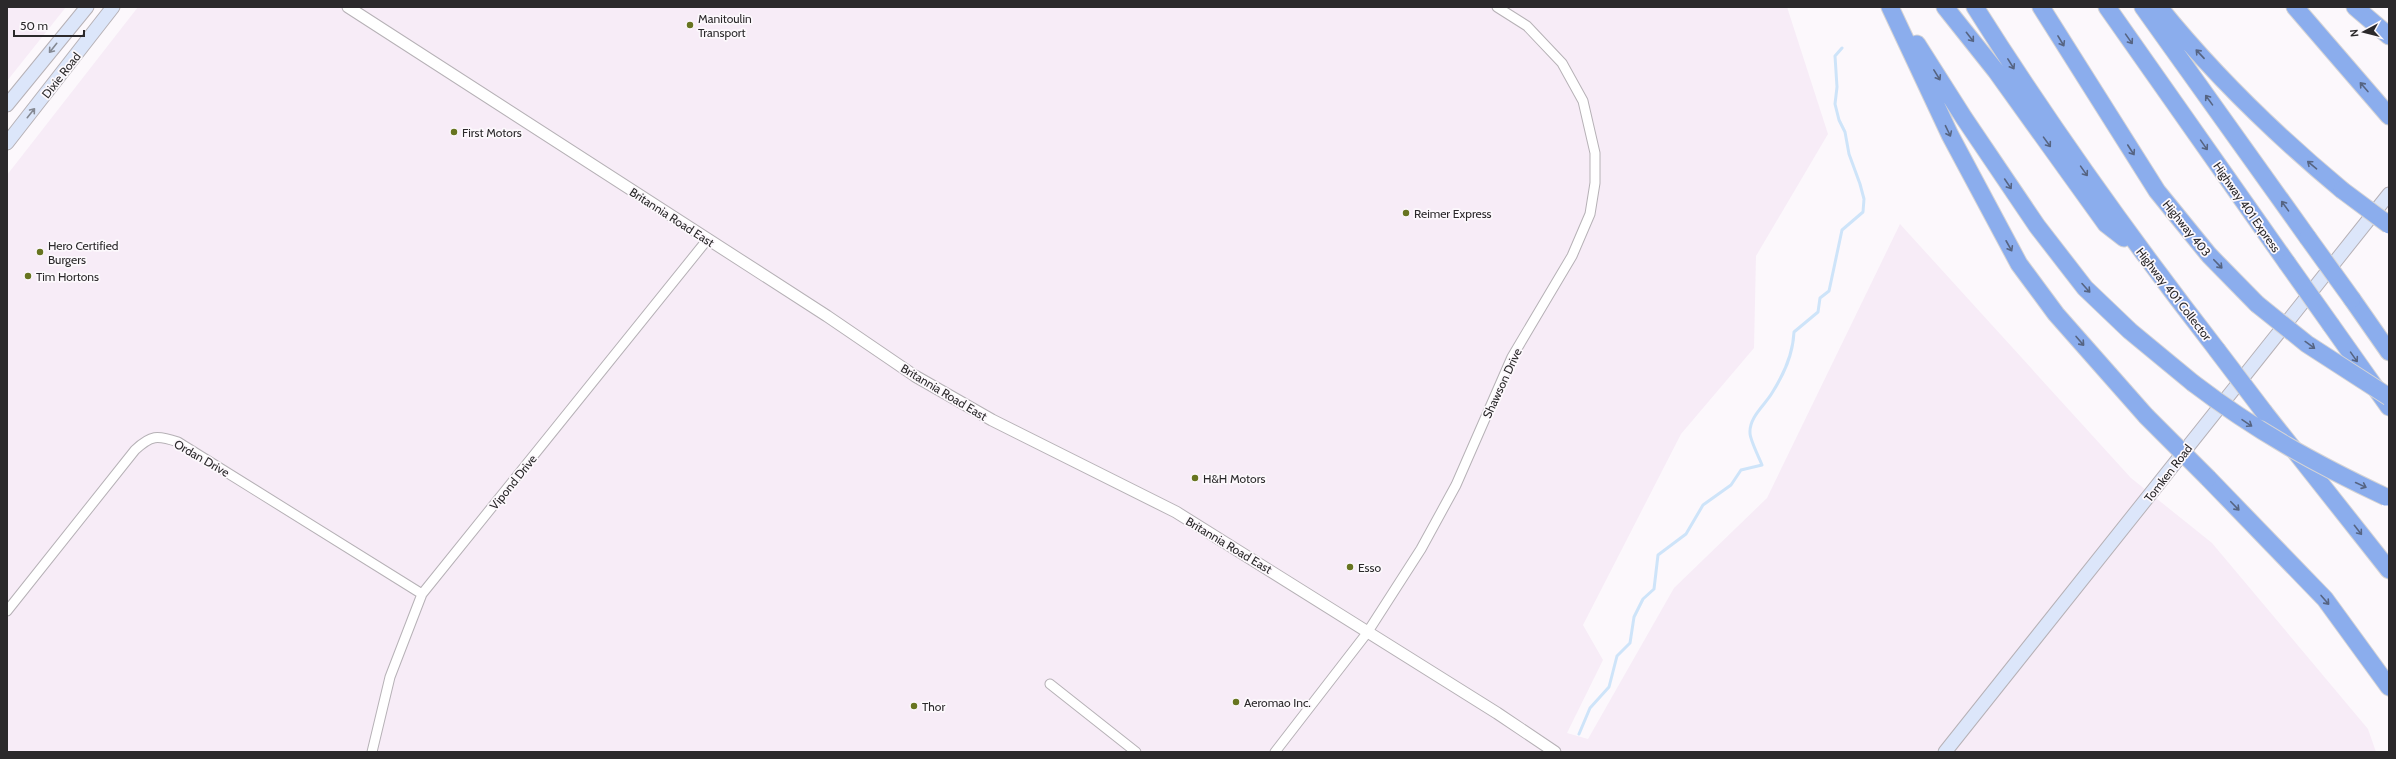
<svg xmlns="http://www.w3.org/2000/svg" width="2396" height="759" font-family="Cabin,sans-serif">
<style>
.built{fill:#f7ecf7}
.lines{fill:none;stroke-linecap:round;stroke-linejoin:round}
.stream{stroke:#cee4f9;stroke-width:3}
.minor-casing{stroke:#b6b1b6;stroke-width:11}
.tertiary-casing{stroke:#b6b1b6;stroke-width:13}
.secondary-casing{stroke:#b6b1b6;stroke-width:15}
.motorway-casing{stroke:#d5d4d5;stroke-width:19}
.minor{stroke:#fff;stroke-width:9}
.tertiary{stroke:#fff;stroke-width:11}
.secondary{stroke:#dce6fa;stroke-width:13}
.motorway{stroke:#8baded;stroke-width:17}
.motorway-bridge-casing{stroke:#d5d4d5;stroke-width:19;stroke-linecap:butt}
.motorway-bridge{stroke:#8baded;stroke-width:17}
.oneway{stroke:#566482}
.oneway2{stroke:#848892}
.poi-dot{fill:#677420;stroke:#fcf8fc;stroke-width:1.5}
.labels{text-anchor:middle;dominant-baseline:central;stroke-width:3.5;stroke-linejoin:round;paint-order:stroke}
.poi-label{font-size:12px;fill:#2b292b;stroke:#fcf8fc;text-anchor:start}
.street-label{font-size:12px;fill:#2b292b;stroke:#fcf8fc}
</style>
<rect width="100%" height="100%" fill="#fcf8fc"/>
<path class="built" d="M7,7H66L7,81Z
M138,7H1787L1828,134L1756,256L1754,348L1681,434L1583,625L1603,660L1567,733L1588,739L1674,588L1767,498L1900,224L2131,478L2212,543L2368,729L2376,752H7V175Z"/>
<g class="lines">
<path class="stream" d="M1579,734L1590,708L1609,687L1617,656L1630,643L1634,617L1643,599L1654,589L1658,555L1686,534L1703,505L1731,485L1741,470L1762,465C1759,457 1750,440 1750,433C1749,417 1765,405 1772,393C1784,374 1793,355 1794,332L1818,312L1820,298L1829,291L1842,230L1863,212L1864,199L1860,184L1849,154L1845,132L1839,120L1835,104L1837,87L1835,56L1842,48"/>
<defs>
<path id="minor" d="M7,611L135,450C151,435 157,435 178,442L422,594
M1050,684L1136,752
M372,752L390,677L422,594L707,240
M1275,752L1367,633L1421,549L1456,485L1512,357L1572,256L1590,214L1595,183V153L1583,101L1562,63L1527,26L1497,7"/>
<path id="tertiary" d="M348,7L827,316L915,376L992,420L1176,512L1497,713L1555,752"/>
<path id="secondary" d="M7,105L87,7
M7,143L113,7
M1945,752L2389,194"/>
<path id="motorway" d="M1890,7L1950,135L2019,264L2056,314L2146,416
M1945,7L1996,71L2106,224L2124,238
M1975,7C2050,126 2131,239 2217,350
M2041,7L2157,191L2209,255L2257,304
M2107,7L2287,263
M2143,7L2308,238
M2159,7C2213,74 2276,135 2342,190
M2295,7L2389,116
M2355,7L2389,36
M1917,44L1964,118L2037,226L2085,288L2130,331L2193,383
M2352,299L2389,352
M2331,325L2389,407
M2264,412L2389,570
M2208,478L2325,599L2389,687"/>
</defs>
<use href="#minor" class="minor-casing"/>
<use href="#tertiary" class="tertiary-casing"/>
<use href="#secondary" class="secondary-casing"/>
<use href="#motorway" class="motorway-casing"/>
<use href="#minor" class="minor"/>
<use href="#tertiary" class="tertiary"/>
<use href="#secondary" class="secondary"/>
<use href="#motorway" class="motorway"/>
<defs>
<path id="motorway-bridge" d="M2342,190L2389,225
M2308,238L2352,299
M2287,263L2331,325
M2257,304L2307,344L2389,397
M2217,350L2264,412
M2193,383C2256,431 2314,463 2386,497
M2146,416L2208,478"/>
</defs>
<use href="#motorway-bridge" class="motorway-bridge-casing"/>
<use href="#motorway-bridge" class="motorway-bridge"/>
</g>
<defs><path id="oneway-shaft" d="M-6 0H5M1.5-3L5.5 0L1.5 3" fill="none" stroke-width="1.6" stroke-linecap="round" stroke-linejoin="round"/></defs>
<g class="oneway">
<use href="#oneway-shaft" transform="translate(1970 37) rotate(52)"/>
<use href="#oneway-shaft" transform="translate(2129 39) rotate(55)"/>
<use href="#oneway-shaft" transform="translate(2061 41) rotate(59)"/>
<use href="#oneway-shaft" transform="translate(2200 54) rotate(-133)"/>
<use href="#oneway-shaft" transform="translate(2011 64) rotate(58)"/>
<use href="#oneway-shaft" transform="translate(1937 75) rotate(58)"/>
<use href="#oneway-shaft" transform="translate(2364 87) rotate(-131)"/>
<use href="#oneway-shaft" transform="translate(2209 100) rotate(-126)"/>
<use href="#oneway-shaft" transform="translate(1948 131) rotate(64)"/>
<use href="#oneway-shaft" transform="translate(2047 142) rotate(54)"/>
<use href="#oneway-shaft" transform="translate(2204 145) rotate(55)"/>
<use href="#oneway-shaft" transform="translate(2131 150) rotate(57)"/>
<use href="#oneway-shaft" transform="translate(2312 165) rotate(-140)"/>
<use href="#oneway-shaft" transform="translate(2084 171) rotate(55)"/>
<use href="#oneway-shaft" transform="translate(2008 184) rotate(56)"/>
<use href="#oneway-shaft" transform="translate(2285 206) rotate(-126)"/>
<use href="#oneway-shaft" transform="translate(2009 246) rotate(61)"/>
<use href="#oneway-shaft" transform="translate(2218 264) rotate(46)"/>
<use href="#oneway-shaft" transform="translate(2086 288) rotate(48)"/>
<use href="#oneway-shaft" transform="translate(2080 341) rotate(49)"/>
<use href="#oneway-shaft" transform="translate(2310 345) rotate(36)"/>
<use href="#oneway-shaft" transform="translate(2354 357) rotate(55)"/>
<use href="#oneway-shaft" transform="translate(2247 423) rotate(34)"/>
<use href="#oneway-shaft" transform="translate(2361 485) rotate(25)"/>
<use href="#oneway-shaft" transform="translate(2235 506) rotate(46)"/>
<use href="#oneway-shaft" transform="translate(2358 530) rotate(52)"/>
<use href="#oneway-shaft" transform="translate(2325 600) rotate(49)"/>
</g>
<g class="oneway2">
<use href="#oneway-shaft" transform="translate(53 48) rotate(129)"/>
<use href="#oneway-shaft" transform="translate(31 113) rotate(-51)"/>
</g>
<g class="poi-dot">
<circle cx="690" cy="25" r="4"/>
<circle cx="454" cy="132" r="4"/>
<circle cx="1406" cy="213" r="4"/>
<circle cx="40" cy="252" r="4"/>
<circle cx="28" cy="276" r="4"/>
<circle cx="1195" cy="478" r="4"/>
<circle cx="1350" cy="567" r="4"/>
<circle cx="1236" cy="702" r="4"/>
<circle cx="914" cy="706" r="4"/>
</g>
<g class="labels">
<g class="poi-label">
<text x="698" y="18">Manitoulin<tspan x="698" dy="14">Transport</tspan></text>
<text x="462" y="132">First Motors</text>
<text x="1414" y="213">Reimer Express</text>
<text x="48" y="245">Hero Certified<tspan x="48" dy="14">Burgers</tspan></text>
<text x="36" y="276">Tim Hortons</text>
<text x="1203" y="478">H&amp;H Motors</text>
<text x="1358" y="567">Esso</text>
<text x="1244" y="702">Aeromao Inc.</text>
<text x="922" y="706">Thor</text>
</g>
<g class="street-label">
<text transform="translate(61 75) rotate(-52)">Dixie Road</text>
<text transform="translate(2247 207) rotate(55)">Highway 401 Express</text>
<text transform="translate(672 217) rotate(33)">Britannia Road East</text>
<text transform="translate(2187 228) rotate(51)">Highway 403</text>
<text transform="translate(2174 294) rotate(52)">Highway 401 Collector</text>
<text transform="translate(1502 383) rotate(-65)">Shawson Drive</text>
<text transform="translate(944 392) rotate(31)">Britannia Road East</text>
<text transform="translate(202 458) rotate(30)">Ordan Drive</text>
<text transform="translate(2168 473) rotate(-52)">Tomken Road</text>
<text transform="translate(513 482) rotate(-51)">Vipond Drive</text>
<text transform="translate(1229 545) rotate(31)">Britannia Road East</text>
</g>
</g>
<rect width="2396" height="759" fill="none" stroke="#2b292b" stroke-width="16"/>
<g transform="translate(2364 32) rotate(263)" stroke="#fcf8fc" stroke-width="3" paint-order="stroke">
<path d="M0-3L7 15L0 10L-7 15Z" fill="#2b292b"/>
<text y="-6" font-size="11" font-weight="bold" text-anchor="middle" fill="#2b292b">N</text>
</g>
<path d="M14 30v6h70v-6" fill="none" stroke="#2b292b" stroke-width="2"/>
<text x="20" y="30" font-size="12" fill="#2b292b" stroke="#fcf8fc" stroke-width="3" paint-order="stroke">50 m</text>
</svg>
